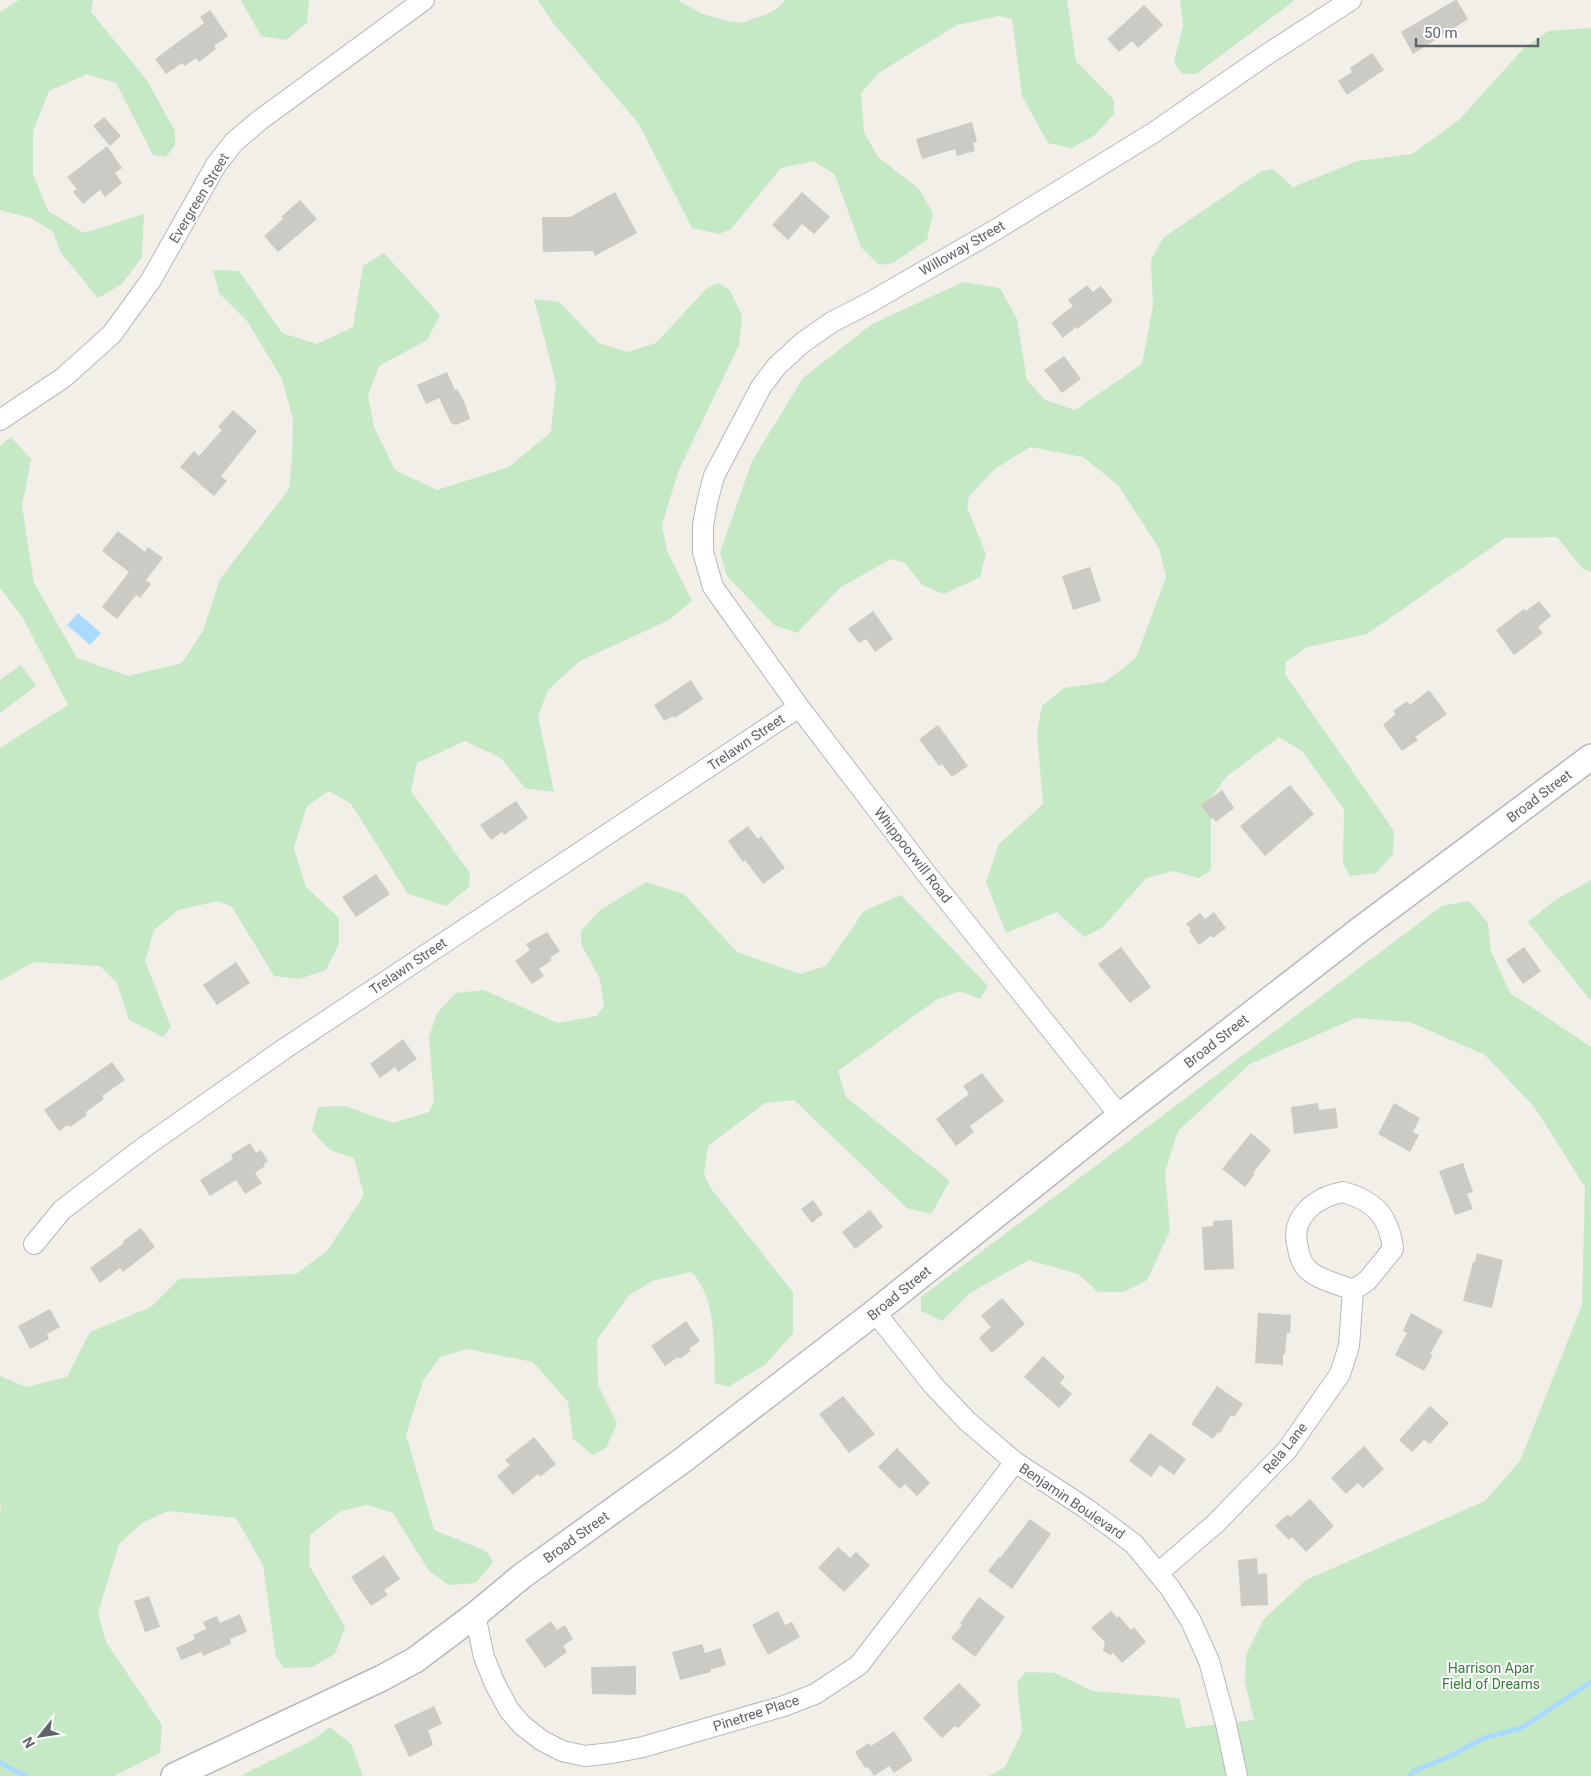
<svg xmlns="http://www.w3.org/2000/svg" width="1591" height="1776" font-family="Roboto,sans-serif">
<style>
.green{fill:#c5e8c5}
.water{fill:#aadaff}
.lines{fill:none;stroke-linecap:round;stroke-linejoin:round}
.stream{stroke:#aadaff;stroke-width:5}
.building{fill:#cccac5}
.minor-casing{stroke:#b5b8bc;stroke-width:22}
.tertiary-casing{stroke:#b5b8bc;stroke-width:28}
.minor{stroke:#fff;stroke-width:20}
.tertiary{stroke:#fff;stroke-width:25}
.labels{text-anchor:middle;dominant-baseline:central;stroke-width:4;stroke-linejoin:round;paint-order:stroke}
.street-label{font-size:14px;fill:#5f6368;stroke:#fff}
.park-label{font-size:14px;fill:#348238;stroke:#fff}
</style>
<rect width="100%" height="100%" fill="#f1efe8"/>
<path class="green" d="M19,0H93L91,12L146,79L175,131V145L166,157L153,155L116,83L87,74L49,91L33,131V174L48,211L84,233L144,214L142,257L122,284L98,298L61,253L53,232L31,218L0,210V12Z
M241,0H309L307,23L286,40L261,36Z
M538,0H678L702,14L728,21L742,23L767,14L778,8L785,0H1067L1076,61L1114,100V114L1095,135L1072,148L1048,143L1022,96L1012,19L999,16L957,25L880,72L861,93L864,132L878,157L919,189L933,213L927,240L893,263L879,265L861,247L835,175L814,161L781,168L731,229L719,234L692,228L639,124L553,23Z
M1180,0H1295L1196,74H1182L1174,62L1183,26Z
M1591,28V572L1583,569L1557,537L1505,538L1367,634L1307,647L1286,662L1285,674L1394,831L1393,854L1376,873L1350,876L1343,864L1344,809L1302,751L1279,737L1226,777L1211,798V870L1199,878L1173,871L1146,878L1103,927L1084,937L1057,912L1006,933L986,882L999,844L1043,804L1037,733L1042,706L1064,688L1105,682L1136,658L1166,577L1159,548L1118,485L1083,457L1030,447L995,469L969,496L967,507L986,554L980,577L944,594L922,585L905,563L891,559L841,587L797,633L774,625L727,576L720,553L752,461L803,378L872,324L963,282L1000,288L1017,319L1027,380L1045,400L1075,410L1142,364L1153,306L1151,260L1163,238L1260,172L1273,169L1293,187L1358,161L1412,154L1459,120L1524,48L1548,31Z
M384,253L440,315L427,340L379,366L368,395L374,427L395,470L437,490L509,467L551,432L556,383L534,299L559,302L599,343L627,352L656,343L706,289L718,283L730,290L742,316L739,345L678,472L662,525L667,551L692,601L669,620L580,661L548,690L538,716L554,792L525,788L501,758L465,741L417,763L411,791L470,873L469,887L446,906L408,894L351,804L329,791L307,806L294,848L306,887L339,918V944L326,970L299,979L274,976L232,907L218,901L178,910L154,930L145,961L171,1027L163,1037L129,1020L117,983L100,966L34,962L0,981V748L68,705L23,618L0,588V446L11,437L31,459L22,506L34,583L77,658L128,676L182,663L203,631L220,579L289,489L292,459L293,419L282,379L247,321L219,293L213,270L239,271L282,333L317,344L353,327L363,266Z
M21,665L36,686L0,713V680Z
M1591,880V1001L1528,922L1555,900Z
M646,882L684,894L737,952L800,974L826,966L864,911L901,895L988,986L980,999L960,991L936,1000L838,1071L846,1097L950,1181L931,1214L907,1208L794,1100L765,1103L708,1146L704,1175L712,1190L793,1292V1333L766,1364L728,1387L715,1383C714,1349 717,1296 691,1272L652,1281L628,1296L597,1340L598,1385L617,1423L606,1448L593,1455L573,1439L568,1402L533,1362L467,1349L440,1357L423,1381L406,1435L434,1530L486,1551L493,1562L476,1583L449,1585L429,1571L393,1513L367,1505L341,1511L310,1535L309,1565L345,1627L335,1654L312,1667L284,1668L276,1657L263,1565L236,1518L168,1511L142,1523L119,1544L98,1613L106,1642L162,1725L160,1753L114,1776H0V1512L1,1506L0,1501V1376L26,1387L67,1377L90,1332L151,1307L179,1279L296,1274L327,1251L364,1195L354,1158L330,1150L312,1131L318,1107L345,1106L393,1123L429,1112L434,1101L429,1037L437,1013L456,993L484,990L558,1023L597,1016L604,1006L600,979L581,944V931L600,910Z
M1469,901L1488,923L1491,951L1510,993L1591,1047V1776H989L1005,1767L1022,1732L1017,1682L1026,1672L1055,1673L1092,1691L1179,1698L1186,1728L1254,1720L1245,1682L1246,1655L1264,1619L1306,1580L1485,1501L1520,1461L1582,1305L1585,1187L1535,1108L1485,1055L1410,1022L1356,1018L1250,1064L1178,1131L1165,1172L1170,1231L1147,1280L1123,1292H1098L1078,1274L1029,1260L970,1293L942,1321L921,1311V1297L1442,906Z
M330,1727L351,1744L363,1776H240L311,1741Z"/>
<path class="water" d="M78,613L101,633L90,645L67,625Z"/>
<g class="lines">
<path class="stream" d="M0,1762L9,1768L26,1776
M1409,1776L1414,1771L1448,1757L1484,1738L1521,1728L1591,1682"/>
</g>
<path class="building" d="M1455,0H1457L1468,19L1413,54L1401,32Z
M1144,5L1163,25L1138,48L1132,41L1119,52L1107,39Z
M210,10L228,36L214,46L216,49L199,62L196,58L185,66L182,63L166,74L155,59L204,23L200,17Z
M1372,53L1384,70L1347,95L1338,81L1352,72L1350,68Z
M104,117L121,136L110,146L93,126Z
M972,122L977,142L973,143L975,151L957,156L955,149L922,159L916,139Z
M107,146L122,168L115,173L122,183L105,197L100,190L83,204L73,192L77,189L67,177Z
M615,192L637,233L595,256L593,251L543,252L542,217H570Z
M802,192L830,217L814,234L802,224L788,240L772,225Z
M300,200L317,219L278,252L264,236L283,219L281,217Z
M1087,285L1093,292L1101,286L1113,301L1077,329L1076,327L1063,338L1051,323L1073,306L1068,300Z
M1064,356L1081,379L1062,393L1044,370Z
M447,372L455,390L457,389L464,401L470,419L456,425L451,423L439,398L426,404L417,385Z
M233,410L257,431L221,476L227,481L214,496L180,467L194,451L199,456L222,430L218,427Z
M118,531L145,552L148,547L163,558L146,580L151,584L140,598L136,595L117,619L102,607L129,572L102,551Z
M1090,567L1101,601L1073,610L1062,576Z
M1539,601L1551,616L1538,627L1543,633L1514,655L1496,630L1524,609L1526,611Z
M873,611L893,639L875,652L866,639L859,643L848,629Z
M691,680L703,699L675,718L673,716L664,721L654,705Z
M1429,690L1447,714L1415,737L1418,740L1402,751L1383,725L1396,714L1393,711L1407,701L1410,705Z
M938,725L968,766L952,777L942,764L939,766L919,739Z
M1290,785L1314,814L1265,856L1240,826Z
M1222,790L1234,808L1216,822L1213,818L1211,819L1201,805Z
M516,801L528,818L504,835L502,832L491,840L480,825Z
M748,826L758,839L761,836L785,868L763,884L745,860L743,862L728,841Z
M376,874L390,894L356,917L342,897Z
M1214,912L1226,928L1213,938L1211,936L1199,945L1189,931L1191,929L1186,924L1200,913L1205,919Z
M547,932L560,951L550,958L552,960L539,969L544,976L532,984L515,961L530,950L526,944Z
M1121,947L1151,987L1130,1003L1098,964Z
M1524,947L1541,971L1523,984L1506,960Z
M236,962L250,983L217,1005L203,985Z
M403,1039L417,1059L398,1072L395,1067L380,1078L370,1064Z
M112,1062L125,1080L102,1096L104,1099L86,1112L87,1115L70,1127L68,1125L59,1131L44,1110Z
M982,1073L1004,1101L970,1126L974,1132L956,1146L936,1119L969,1094L963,1086Z
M1318,1103L1319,1110L1336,1108L1338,1128L1294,1134L1291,1107Z
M1394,1103L1420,1118L1413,1132L1419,1135L1410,1152L1378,1134Z
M1251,1133L1271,1150L1253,1173L1255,1174L1245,1187L1222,1169Z
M250,1143L256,1153L261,1150L268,1161L264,1164L265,1166L255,1173L262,1183L245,1194L236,1180L210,1196L200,1180L233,1159L231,1155Z
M1463,1163L1473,1192L1467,1194L1473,1209L1455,1215L1439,1171Z
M813,1200L823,1214L812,1223L801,1209Z
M870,1210L883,1227L855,1249L842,1232Z
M1232,1220L1234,1269L1204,1270L1202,1227L1213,1226V1221Z
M141,1228L155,1247L123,1272L120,1268L100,1283L90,1268L124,1243L123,1241Z
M1477,1253L1503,1260L1492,1308L1463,1301L1473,1262H1475Z
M1002,1298L1025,1324L992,1353L979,1338L991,1327L981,1316Z
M50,1309L60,1327L47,1334L49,1339L30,1349L18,1326Z
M1258,1313L1291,1315L1290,1333H1287L1285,1354H1283V1365L1255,1363Z
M1411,1313L1443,1331L1430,1354L1433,1355L1424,1371L1395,1355L1407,1333L1403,1331Z
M686,1321L700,1341L689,1349L691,1351L680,1359L678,1357L665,1366L651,1346Z
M1043,1356L1065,1377L1060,1383L1072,1394L1059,1408L1024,1377Z
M1217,1386L1243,1404L1234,1417L1231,1415L1220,1433L1218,1432L1213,1439L1191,1424Z
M843,1396L875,1434L849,1453L819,1414Z
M1430,1406L1449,1423L1430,1444L1424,1440L1412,1452L1399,1440Z
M1150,1433L1186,1459L1174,1475L1160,1465L1151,1477L1129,1461Z
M534,1437L556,1464L540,1477L538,1474L513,1495L497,1476L510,1465L505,1460Z
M1364,1446L1384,1469L1363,1488L1358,1483L1346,1494L1331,1478Z
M897,1448L930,1483L917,1496L905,1484L900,1489L878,1467Z
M1310,1499L1334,1526L1306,1552L1292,1537L1289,1540L1275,1526L1288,1514L1290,1517Z
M1030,1519L1051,1534L1012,1589L988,1571L999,1557L1000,1558Z
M838,1547L850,1558L856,1552L870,1565L844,1592L818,1568Z
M384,1555L400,1579L384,1590L388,1595L371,1606L351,1577Z
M1257,1558L1258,1574L1267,1573L1268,1605L1241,1606L1238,1560Z
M149,1596L160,1627L145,1632L134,1601Z
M979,1597L1005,1617L975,1657L951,1638L962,1625L960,1623Z
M778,1611L785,1625L792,1622L800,1637L768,1655L752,1625Z
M1111,1611L1117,1618L1119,1616L1131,1630L1134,1627L1146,1642L1122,1663L1113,1653L1110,1655L1103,1651L1105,1642L1091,1628Z
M240,1614L247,1632L230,1639L231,1644L203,1656L201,1652L181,1660L176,1648L195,1639L193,1635L206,1629L203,1622L217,1616L220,1623Z
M551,1621L557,1630L565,1625L573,1639L563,1646L567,1652L545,1668L525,1640Z
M702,1644L705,1653L721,1648L726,1665L710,1670L711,1672L680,1680L672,1652Z
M636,1666V1695L592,1694L591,1667Z
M959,1683L981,1705L958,1728L955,1726L942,1738L923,1718Z
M434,1706L442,1724L428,1730L433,1745L409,1757L394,1725Z
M894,1731L913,1760L894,1773L889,1766L874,1776L868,1767L865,1768L855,1752L869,1743L871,1746Z"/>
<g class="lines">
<defs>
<path id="minor" d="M0,420L63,378L112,334L151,280L216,165L234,142L260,120L424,0
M1120,1116L925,872L799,707L713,587L703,552V525L707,503L714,476L761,387L777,366L802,343L832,322L869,303L997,229L1153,133L1266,55L1351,0
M1343,1192C1375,1201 1389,1216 1393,1249L1367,1281L1353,1290C1339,1284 1318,1280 1307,1269C1302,1263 1299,1255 1298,1248C1289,1217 1316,1197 1343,1192Z
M34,1244L62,1210L143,1148L284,1049L799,707
M875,1312L933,1385L967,1421L1015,1462L1087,1509L1134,1544L1170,1588L1191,1621L1209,1661L1226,1724L1237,1776
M1158,1573L1215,1524L1287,1450L1340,1374L1349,1346L1353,1290
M475,1615L484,1657L495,1684L509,1710L522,1725L541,1740L562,1751L585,1756L612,1753L643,1747L784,1706L815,1694L859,1665L1015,1462"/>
<path id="tertiary" d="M174,1776L382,1678L415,1660L475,1615L522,1576L683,1460L875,1312L1120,1116L1362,928L1591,757"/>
</defs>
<use href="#minor" class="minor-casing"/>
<use href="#tertiary" class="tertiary-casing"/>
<use href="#minor" class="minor"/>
<use href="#tertiary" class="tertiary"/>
</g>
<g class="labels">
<g class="street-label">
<text transform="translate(199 198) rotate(-59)">Evergreen Street</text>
<text transform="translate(962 248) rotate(-30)">Willoway Street</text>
<text transform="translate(746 742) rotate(-34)">Trelawn Street</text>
<text transform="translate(1539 796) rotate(-37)">Broad Street</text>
<text transform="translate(913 855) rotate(52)">Whippoorwill Road</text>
<text transform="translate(408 966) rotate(-34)">Trelawn Street</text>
<text transform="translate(1216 1041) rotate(-38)">Broad Street</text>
<text transform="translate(899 1293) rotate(-39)">Broad Street</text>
<text transform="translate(1285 1448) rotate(-51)">Rela Lane</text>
<text transform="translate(1072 1501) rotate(34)">Benjamin Boulevard</text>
<text transform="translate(576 1537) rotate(-36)">Broad Street</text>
<text transform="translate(756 1713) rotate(-18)">Pinetree Place</text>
</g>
<g class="park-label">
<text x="1491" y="1668">Harrison Apar<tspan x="1491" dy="16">Field of Dreams</tspan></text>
</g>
</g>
<g transform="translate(40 1736) rotate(240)" stroke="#ffffff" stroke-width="4" paint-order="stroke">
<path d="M0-4L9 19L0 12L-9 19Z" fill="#5f6368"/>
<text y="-8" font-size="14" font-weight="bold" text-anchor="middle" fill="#5f6368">N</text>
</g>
<path d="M1416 38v8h122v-8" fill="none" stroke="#5f6368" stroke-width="2.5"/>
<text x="1424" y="38" font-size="15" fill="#5f6368" stroke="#ffffff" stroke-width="4" paint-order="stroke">50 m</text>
</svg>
